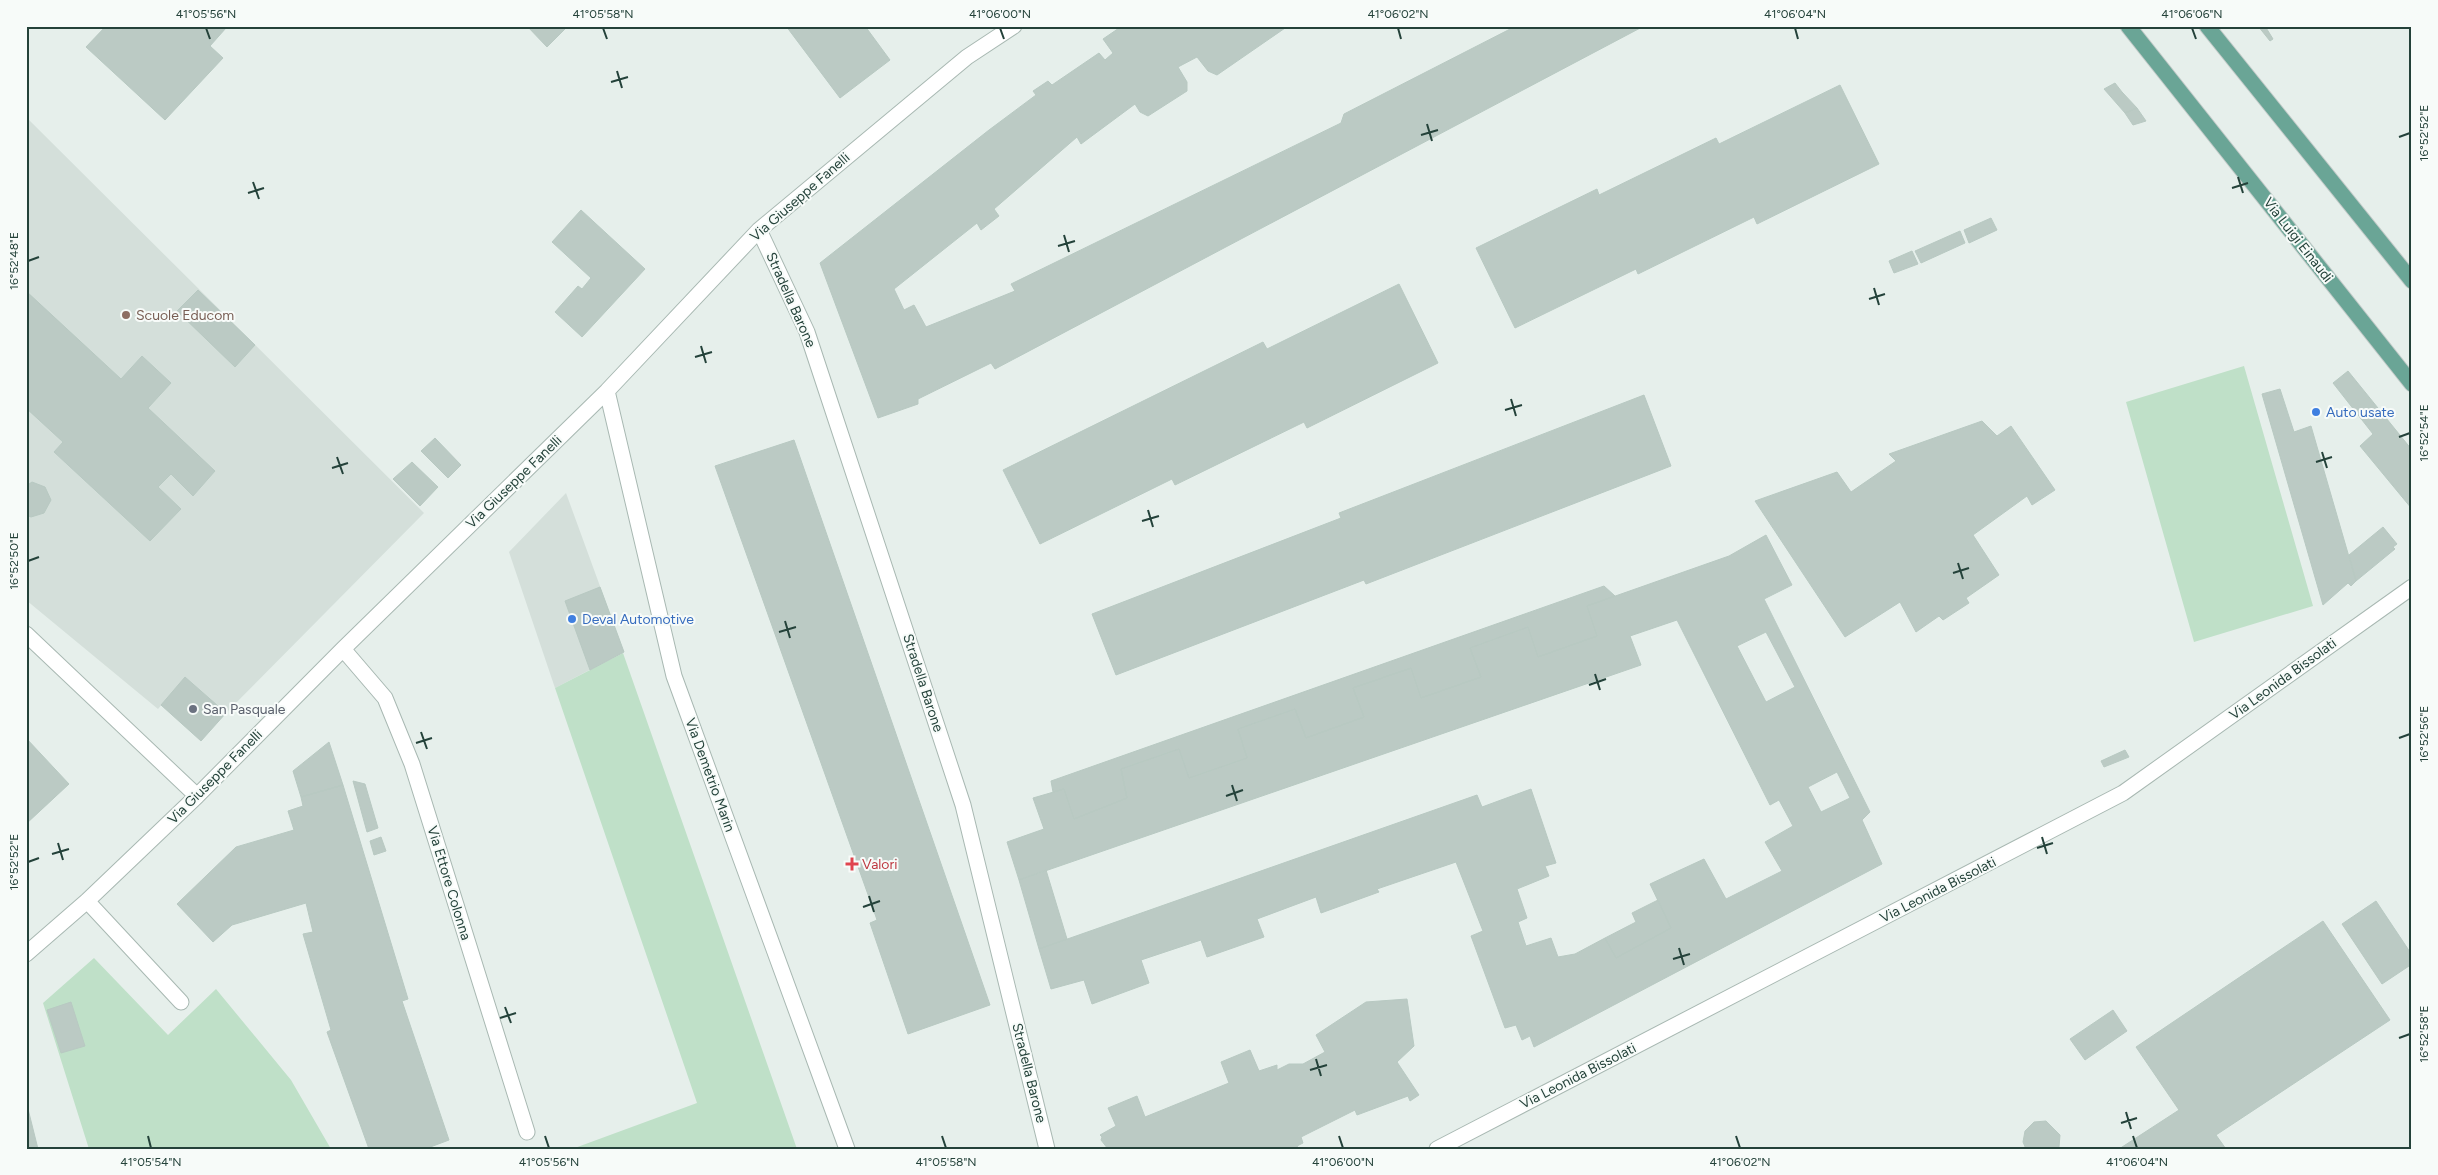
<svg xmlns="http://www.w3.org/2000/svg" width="2438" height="1175" font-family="Figtree,sans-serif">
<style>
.built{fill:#d4dfda}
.green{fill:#bfe0c8}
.building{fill:#bbcac4;stroke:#b8c9c2;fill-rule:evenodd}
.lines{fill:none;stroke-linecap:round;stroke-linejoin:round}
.minor-casing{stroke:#a8b8b2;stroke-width:17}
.major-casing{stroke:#c2cac8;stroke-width:17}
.minor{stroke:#fff;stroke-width:15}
.major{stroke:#6aa596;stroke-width:15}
.ticks{fill:none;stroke:#24423a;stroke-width:2}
.education-dot{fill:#8d6e63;stroke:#f7fbf9;stroke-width:2}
.shop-dot{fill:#3f7fe0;stroke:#f7fbf9;stroke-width:2}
.worship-dot{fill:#6b7280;stroke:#f7fbf9;stroke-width:2}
.health-dot{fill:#e0444e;stroke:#f7fbf9;stroke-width:2}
.labels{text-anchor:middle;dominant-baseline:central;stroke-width:4;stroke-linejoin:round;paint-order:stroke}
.street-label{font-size:14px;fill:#24423a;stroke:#f7fbf9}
.education-label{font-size:14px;fill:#785e54;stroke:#f7fbf9;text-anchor:start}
.shop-label{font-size:14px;fill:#366cbe;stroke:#f7fbf9;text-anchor:start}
.worship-label{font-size:14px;fill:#5b616d;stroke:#f7fbf9;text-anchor:start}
.health-label{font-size:14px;fill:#be3a42;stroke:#f7fbf9;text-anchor:start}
.neatline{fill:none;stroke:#24423a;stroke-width:2}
.ticks-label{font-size:12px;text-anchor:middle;fill:#24423a}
</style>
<rect width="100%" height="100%" fill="#e6efeb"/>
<path class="built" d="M26,117L424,513L226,713L185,678L158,709L26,600Z
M566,493L624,652L555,688L509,552Z"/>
<path class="green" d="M2244,366L2313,606L2194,642L2126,402Z
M623,653L797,1149H572L697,1103L555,688Z
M94,958L168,1035L216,989L291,1080L331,1149H89L43,1003Z"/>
<path class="building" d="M106,26H224L226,28L210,46L223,58L165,120L86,47Z
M527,26H568L547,47Z
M786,26H865L890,60L840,98Z
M1122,26H1288L1217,75L1208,71L1197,57L1178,67L1187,82V91L1148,116L1140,112L1135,104L1081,144L1077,137L994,209L999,216L981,230L977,223L894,289L904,310L914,305L926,327L1015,291L1011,284L1341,123L1344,114L1516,26H1644L995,369L991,363L918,399V404L878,418L820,263L989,130L1036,95L1033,91L1048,81L1052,85L1099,53L1105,60L1113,53L1103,39Z
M2258,26H2265L2273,39L2270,41Z
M2115,83L2122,92L2137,108L2125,113L2104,89Z
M1840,85L1879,164L1757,224L1754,217L1638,274L1636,269L1515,328L1476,248L1597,189L1599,195L1716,138L1719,144Z
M2137,108L2146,121L2133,125L2125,113Z
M581,210L645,269L582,337L555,312L578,286L582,289L591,278L552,242Z
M1991,218L1997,230L1969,243L1964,230Z
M1960,231L1965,243L1921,263L1915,251Z
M1912,251L1918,264L1894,273L1889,261Z
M1399,284L1438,363L1307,428L1304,422L1175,485L1172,479L1040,544L1003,470L1263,342L1267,349Z
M198,290L255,345L235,367L177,311Z
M26,291L121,379L142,356L171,383L148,408L215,471L193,496L171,474L158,487L181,509L150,541L54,452L63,442L26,408Z
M2348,371L2412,450V509L2360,446L2373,434L2333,383Z
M2280,389L2294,432L2311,426L2356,581L2351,586L2348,583L2323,605L2262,394Z
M1644,395L1671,466L1366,584L1364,580L1116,675L1092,614L1341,518L1339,513Z
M1982,421L1997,436L2011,426L2055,490L2032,505L2027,496L1973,535L1999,575L1966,598L1969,603L1943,620L1939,616L1916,632L1900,602L1845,637L1755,501L1837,472L1851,492L1896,461L1889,454Z
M435,438L461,465L448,478L421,451Z
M794,440L990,1005L908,1034L870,923L877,920L876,917L715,466Z
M412,462L438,487L420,506L393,479Z
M32,482L45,487L51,500L44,513L31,517L26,515V486Z
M2383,527L2397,544L2393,547L2395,549L2356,581L2349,555Z
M1766,535L1792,585L1764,599L1870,812L1862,820L1882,864L1534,1047L1530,1036L1522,1040L1516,1025L1505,1028L1471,936L1483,931L1456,862L1377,889L1379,892L1321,913L1316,897L1257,919L1264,937L1207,957L1201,940L1141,960L1149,983L1092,1004L1084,980L1051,989L1039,949L1477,795L1482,807L1531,789L1556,863L1545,866L1549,876L1517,889L1527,918L1518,922L1526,946L1551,938L1558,957L1575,954L1605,938L1616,958L1671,928L1650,884L1704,859L1726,899L1782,871L1765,842L1793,826L1779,800L1770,805L1677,620L1630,636L1641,665L1019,880L1007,842L1044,829L1033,798L1064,789L1074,819L1127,798L1121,769L1179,749L1189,778L1247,758L1238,729L1295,709L1306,738L1364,717L1353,688L1411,668L1421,698L1481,677L1470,648L1528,627L1538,657L1597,636L1587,606L1729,556ZM1766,632L1795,687L1766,702L1737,646ZM1837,772L1850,798L1821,812L1808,787Z
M1604,586L1615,596L1587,606L1597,636L1538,657L1528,627L1470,648L1481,677L1421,698L1411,668L1353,688L1364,717L1306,738L1295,709L1238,729L1247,758L1189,778L1179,749L1121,769L1127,798L1074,819L1064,789L1053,792L1051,781Z
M600,587L624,652L590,670L565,601Z
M185,677L226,713L201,741L161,705Z
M26,738L69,784L26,824Z
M329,742L343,785L301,797L293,771Z
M2125,750L2129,757L2104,767L2101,761Z
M353,781L365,784L378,828L367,832Z
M343,785L408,999L402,1001L449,1140L425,1149H369L327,1032L331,1030L303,934L313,932L306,903L232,925L213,942L177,904L236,847L294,830L288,811L303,806L301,797Z
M381,837L386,851L374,855L370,841Z
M1046,870L1067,939L1039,949L1019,880Z
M1658,900L1671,928L1616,958L1605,938L1636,922L1632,913Z
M2376,901L2412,955V964L2382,984L2342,924Z
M2323,921L2390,1020L2216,1135L2226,1149H2119L2179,1110L2136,1047Z
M1407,999L1414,1046L1397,1062L1419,1095L1410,1101L1408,1096L1357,1115L1355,1110L1301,1137L1303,1143L1297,1146L1299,1149H1108L1101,1140L1102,1137L1100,1135L1116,1126L1108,1108L1137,1096L1145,1117L1229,1083L1221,1062L1250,1050L1259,1071L1277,1065V1070L1289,1064H1303L1325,1052L1316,1035L1366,1002Z
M71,1002L85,1046L61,1053L47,1010Z
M2113,1010L2127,1031L2085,1060L2070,1039Z
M26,1101L38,1149H26Z
M2046,1121L2060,1135L2059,1147L2057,1149H2026L2023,1142L2025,1131L2034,1122Z"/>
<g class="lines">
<defs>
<path id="minor" d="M759,230L807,332L963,805L1047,1149
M607,391L674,676L847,1149
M26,634L197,796
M343,649L385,698L412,764L527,1132
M87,901L181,1002
M26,954L87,901L197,796L343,649L607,391L759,230L967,57L1014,26
M1437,1149L2123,793L2412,587"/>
<path id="major" d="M2128,26L2412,384
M2207,26L2412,281"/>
</defs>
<use href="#minor" class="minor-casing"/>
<use href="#major" class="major-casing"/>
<use href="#minor" class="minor"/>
<use href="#major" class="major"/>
</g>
<path class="ticks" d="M206,28L210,39M603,28L607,39M1000,28L1004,39M1398,28L1401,39M1795,28L1798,39M2192,28L2196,39M617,71L622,88M611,82L628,77M1427,124L1432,141M1421,135L1438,130M2399,137L2410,133M2238,177L2243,193M253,182L259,199M2232,188L2248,183M248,193L264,188M1064,235L1069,252M1058,246L1075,241M28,261L39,257M1874,288L1879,305M1869,299L1885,294M701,346L706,363M695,357L712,352M1511,399L1516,416M1505,410L1522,405M2399,437L2410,433M2322,452L2327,468M337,457L343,474M2316,462L2332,457M332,468L348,463M1148,510L1153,527M1142,521L1159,516M28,561L39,557M1958,563L1963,579M1953,573L1969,568M785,621L790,638M779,632L796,627M1595,674L1600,690M1589,685L1606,679M421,732L427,749M2399,738L2410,734M416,743L432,738M1232,785L1237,801M1226,796L1243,790M2042,837L2047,854M58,843L63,860M2037,848L2053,843M52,854L69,849M28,862L39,858M869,896L874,912M863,907L880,901M1679,948L1684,965M1673,959L1690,954M505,1007L511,1023M500,1018L516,1013M2399,1038L2410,1034M1316,1059L1321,1076M1310,1070L1327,1065M2126,1112L2131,1129M2121,1123L2137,1118M148,1136L151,1148M545,1136L549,1148M942,1136L946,1148M1339,1136L1343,1148M1736,1136L1740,1148M2133,1136L2137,1148"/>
<circle class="education-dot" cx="126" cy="315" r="5"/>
<g class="shop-dot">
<circle cx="2316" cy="412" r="5"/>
<circle cx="572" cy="619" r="5"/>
</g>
<circle class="worship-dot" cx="193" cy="709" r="5"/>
<path class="health-dot" d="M849.5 856.5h5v5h5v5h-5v5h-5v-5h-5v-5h5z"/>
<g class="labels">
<g class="street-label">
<text transform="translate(800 197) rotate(-41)">Via Giuseppe Fanelli</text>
<text transform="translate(2298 240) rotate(52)">Via Luigi Einaudi</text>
<text transform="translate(791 300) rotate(66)">Stradella Barone</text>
<text transform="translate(514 482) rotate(-44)">Via Giuseppe Fanelli</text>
<text transform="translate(2283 679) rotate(-36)">Via Leonida Bissolati</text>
<text transform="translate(923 683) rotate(72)">Stradella Barone</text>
<text transform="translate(710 775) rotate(70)">Via Demetrio Marin</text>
<text transform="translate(215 777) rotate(-45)">Via Giuseppe Fanelli</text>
<text transform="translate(449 883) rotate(73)">Via Ettore Colonna</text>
<text transform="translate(1938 890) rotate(-27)">Via Leonida Bissolati</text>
<text transform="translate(1029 1073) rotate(76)">Stradella Barone</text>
<text transform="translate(1578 1076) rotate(-27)">Via Leonida Bissolati</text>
</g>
<g class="education-label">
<text x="136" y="315">Scuole Educom</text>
</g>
<g class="shop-label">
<text x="2326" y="412">Auto usate</text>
<text x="582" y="619">Deval Automotive</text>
</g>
<g class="worship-label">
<text x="203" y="709">San Pasquale</text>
</g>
<g class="health-label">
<text x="862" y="864">Valori</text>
</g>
</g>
<rect width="2438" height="1175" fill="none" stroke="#f7fbf9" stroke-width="55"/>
<rect x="28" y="28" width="2382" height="1120" class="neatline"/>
<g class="ticks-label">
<text x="206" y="18">41°05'56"N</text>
<text x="603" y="18">41°05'58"N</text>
<text x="1000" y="18">41°06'00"N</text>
<text x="1398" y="18">41°06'02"N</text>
<text x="1795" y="18">41°06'04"N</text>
<text x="2192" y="18">41°06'06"N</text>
<text transform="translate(2424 133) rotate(-90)" y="4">16°52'52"E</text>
<text transform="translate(14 261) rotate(-90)" y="4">16°52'48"E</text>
<text transform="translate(2424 433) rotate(-90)" y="4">16°52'54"E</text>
<text transform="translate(14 561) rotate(-90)" y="4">16°52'50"E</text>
<text transform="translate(2424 734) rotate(-90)" y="4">16°52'56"E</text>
<text transform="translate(14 862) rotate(-90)" y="4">16°52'52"E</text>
<text transform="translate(2424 1034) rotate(-90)" y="4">16°52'58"E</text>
<text x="151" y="1166">41°05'54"N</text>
<text x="549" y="1166">41°05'56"N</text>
<text x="946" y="1166">41°05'58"N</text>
<text x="1343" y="1166">41°06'00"N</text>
<text x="1740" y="1166">41°06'02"N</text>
<text x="2137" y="1166">41°06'04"N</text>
</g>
</svg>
